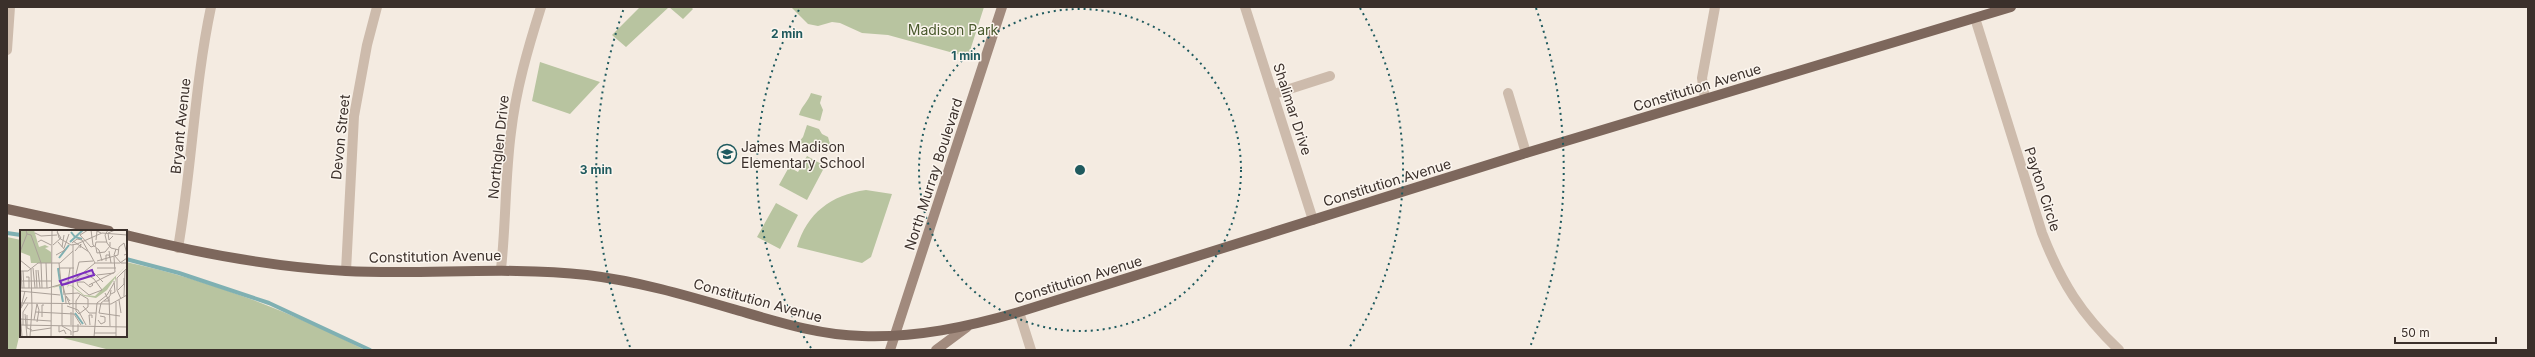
<svg xmlns="http://www.w3.org/2000/svg" width="2535" height="357" font-family="Inter,sans-serif">
<style>
.green{fill:#b8c4a0}
.lines{fill:none;stroke-linecap:round;stroke-linejoin:round}
.stream{stroke:#7fb0b2;stroke-width:4}
.minor{stroke:#cdbbac;stroke-width:10}
.secondary{stroke:#a18a7d;stroke-width:10}
.primary{stroke:#7d675c;stroke-width:10}
.ring{fill:none;stroke:#1f5a5e;stroke-width:2;stroke-dasharray:2 4}
.labels{text-anchor:middle;dominant-baseline:central;stroke-width:3;stroke-linejoin:round;paint-order:stroke}
.park-label{font-size:14px;fill:#4a5a2e;stroke:#fbf5ee}
.street-label{font-size:14px;fill:#3b302b;stroke:#fbf5ee}
.poi-label{font-size:14px;fill:#3b302b;stroke:#fbf5ee;text-anchor:start}
.inset-river{fill:none;stroke:#7fb0b2;stroke-width:2}
.inset-road{fill:none;stroke:#aaa098;stroke-width:1}
.view{fill:#7b2cbf;fill-opacity:0.15;stroke:#7b2cbf;stroke-width:2}
.inset-edge{fill:none;stroke:#3b302b;stroke-width:2}
.centre{fill:#1f5a5e;stroke:#fbf5ee;stroke-width:2}
.ring-label{font-size:12px;text-anchor:middle;font-weight:bold;fill:#1f5a5e;stroke:#fbf5ee;stroke-width:3;stroke-linejoin:round;paint-order:stroke}
</style>
<rect width="100%" height="100%" fill="#f4ebe1"/>
<path class="green" d="M640,7H691L693,9L683,19L669,7L626,47L612,35Z
M791,7H984L968,57L888,35L862,33L840,23L832,22L818,26L808,24Z
M540,62L600,82L570,114L532,101Z
M811,93L822,96L820,103L823,110L820,121L799,115C802,105 808,102 811,93Z
M807,125L819,129L822,134L828,137L830,144C821,158 808,151 798,143L803,137Z
M807,156L825,166L807,200L779,185L789,167L798,172Z
M866,190L892,194L871,257L862,263L797,247C807,213 831,195 866,190Z
M776,203L798,215L780,249L757,237Z
M7,237L21,240V328L16,350H7Z
M126,262C209,280 289,311 365,350H110L55,336H126Z"/>
<g class="lines">
<path class="stream" d="M7,233L21,235
M126,259L179,273L269,303L370,350"/>
<path class="minor" d="M1245,7L1313,220
M1975,18L2042,233C2061,282 2081,314 2119,350
M7,50L10,7
M1508,93L1526,153
M1274,94L1330,76
M1705,99L1702,78L1715,7
M178,248C192,168 194,87 211,7
M501,269C506,224 505,177 511,132C516,89 528,48 541,7
M346,271L354,116L367,45L377,7
M1019,312L1031,350"/>
<path class="secondary" d="M890,350L1002,7
M936,350L967,327"/>
<path class="primary" d="M7,209L109,231
M126,235C198,253 271,267 346,271C426,275 506,266 587,275C637,281 685,295 733,309C775,321 818,335 862,336C916,338 967,327 1019,312L1526,153L2011,7"/>
</g>
<g class="ring">
<circle cx="1080" cy="170" r="161"/>
<path d="M811 348A323 323 0 0 1 800 8M1360 8A323 323 0 0 1 1349 348"/>
<path d="M630 347A484 484 0 0 1 624 8M1536 8A484 484 0 0 1 1530 347"/>
</g>
<defs>
<symbol id="school-ring" viewBox="-11 -11 22 22"><circle r="9.5" fill="#fbf5ee" stroke="#1f5a5e" stroke-width="1.5"/><path d="M0-5L7-2L0 1L-7-2ZM-4 1L0 2.5L4 1V4Q0 6-4 4Z" fill="#1f5a5e"/></symbol>
</defs>
<g fill-rule="evenodd">
<use href="#school-ring" x="716" y="143" width="22" height="22"/>
</g>
<g class="labels">
<g class="park-label">
<text x="953" y="29">Madison Park</text>
</g>
<g class="street-label">
<text transform="translate(1697 87) rotate(-17)">Constitution Avenue</text>
<text transform="translate(1293 109) rotate(72)">Shalimar Drive</text>
<text transform="translate(180 126) rotate(-84)">Bryant Avenue</text>
<text transform="translate(340 137) rotate(-84)">Devon Street</text>
<text transform="translate(498 147) rotate(-84)">Northglen Drive</text>
<text transform="translate(933 174) rotate(-72)">North Murray Boulevard</text>
<text transform="translate(1387 182) rotate(-17)">Constitution Avenue</text>
<text transform="translate(2043 189) rotate(72)">Payton Circle</text>
<text transform="translate(435 256) rotate(-1)">Constitution Avenue</text>
<text transform="translate(1078 279) rotate(-17)">Constitution Avenue</text>
<text transform="translate(758 300) rotate(15)">Constitution Avenue</text>
</g>
<g class="poi-label">
<text x="741" y="146">James Madison<tspan x="741" dy="16">Elementary School</tspan></text>
</g>
</g>
<g transform="translate(20 230)">
<rect width="107" height="107" fill="#f4ebe1"/>
<path d="M0,0H14L19,17L25,15L29,17L25,18L31,22V33H11L10,26L0,22ZM107,35L96,46V53L95,48L87,60L76,68L64,66L53,57L49,55L47,58L48,55H42V71L40,56L32,58L40,54H47L53,56L64,65L75,66Z" fill="#b8c4a0"/>
<path class="inset-river" d="M51,2L55,7L62,9M50,12L63,0M39,28L49,15M38,38L40,52M40,56L43,72M55,83L63,94"/>
<path class="inset-road" d="M6,0L7,4L11,5L21,33M37,0L39,8L51,15L57,14L82,3L107,5M68,0L60,5L71,17L74,16M71,0L73,15L79,20L82,31M88,0L85,5L87,13L91,18L99,20M15,3L21,6L37,5M93,6L89,10L88,3L95,0M76,10L77,1L81,3M53,11L69,22L75,33M18,12L21,10L31,15M52,13L57,9L62,10L68,21M104,13L107,24L104,25M33,15L41,8L37,2M42,17L44,5M75,17L76,12H87M44,18L49,4M76,18L77,23L85,22L90,16V12M96,19L94,25L101,33H107M55,21L61,14L60,18M89,21L91,33M0,22L7,4M36,25L45,20L38,12M0,30L11,39M77,31L98,25L99,17L104,13M86,31V25H89L90,28M21,33L22,58M26,33L27,58M39,33L41,53M13,38L15,58M39,38H54M77,38H96M16,40L17,58M18,40L20,58M0,41H8L18,33H40L53,21M1,41L2,58M3,41L4,58M74,43L83,52M77,45L94,43M6,47H9V58M58,48L56,44L59,32L73,31M0,51H31M48,52L50,38M57,52L58,56L69,65L82,60L74,49L65,43M57,52H64L70,57L73,55L71,53M69,55L95,42L94,27M0,58H28L53,51L75,33H100L107,28M98,60L104,54V48M0,61L40,65M91,64L95,62L94,51M44,65L43,56L45,64M104,66L105,40M89,67L90,96M101,69L97,60V48L107,38M99,70L101,83M50,71L46,66L50,75M84,71H89L85,63M96,72V107M0,73L91,74L107,65M42,73V96L51,101V105M46,73L45,64L58,63L68,69V77L59,84L56,81V71L60,65M47,76L58,80L66,95M63,76L69,83H76M1,78L7,67M16,82L54,84L61,95M79,83L81,73L90,66L91,60M79,83L100,86M5,84L7,107M7,85V98L12,100M22,87V75H24M0,89L31,91M14,90L17,74M78,90L81,94L85,92V87L80,86M17,92L19,80L17,74M0,95L107,97M3,95V82L8,74M51,95V82M70,95L69,85H72V88M39,96V102L44,100L46,104M11,101L31,98M53,102L58,101V94M74,103H96M2,107L0,81L5,61M10,107L12,78L11,39M31,107L32,0M53,107V15M74,107L77,73L87,65L94,53"/>
<path class="view" d="M72,40L74,45L42,55L40,51Z"/>
<rect width="107" height="107" class="inset-edge"/>
</g>
<circle cx="1080" cy="170" r="6" class="centre"/>
<g class="ring-label">
<text x="787" y="38">2 min</text>
<text x="966" y="60">1 min</text>
<text x="596" y="174">3 min</text>
</g>
<rect width="2535" height="357" fill="none" stroke="#3b302b" stroke-width="16"/>
<path d="M2395 337v6h101v-6" fill="none" stroke="#3b302b" stroke-width="2"/>
<text x="2401" y="337" font-size="12" fill="#3b302b" stroke="#fbf5ee" stroke-width="3" paint-order="stroke">50 m</text>
</svg>
